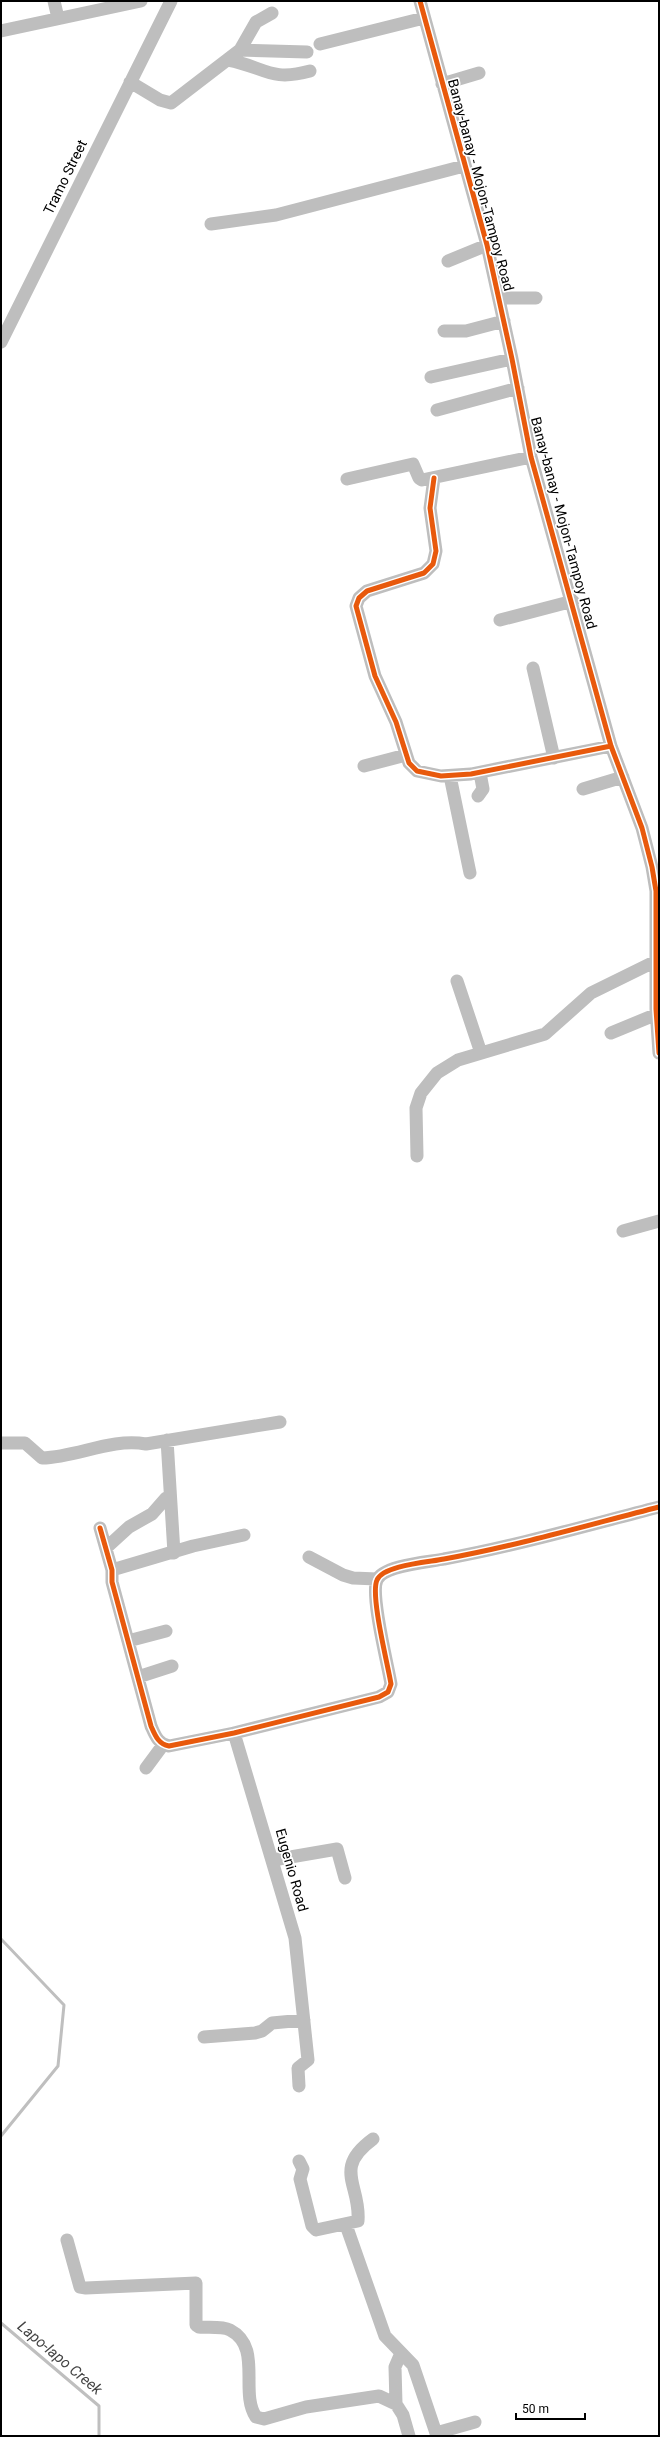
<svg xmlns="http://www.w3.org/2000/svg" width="660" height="2437" font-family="Roboto,sans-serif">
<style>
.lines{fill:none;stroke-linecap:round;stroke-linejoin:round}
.stream{stroke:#bfbfbf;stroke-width:3}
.minor{stroke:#bebebe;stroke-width:13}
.cycleway-casing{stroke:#fff;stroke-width:8}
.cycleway{stroke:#e8590c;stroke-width:5}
.labels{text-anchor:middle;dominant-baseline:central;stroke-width:3.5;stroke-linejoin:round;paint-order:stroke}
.street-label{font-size:14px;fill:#000;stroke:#fff}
.water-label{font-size:15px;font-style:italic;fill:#444;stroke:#fff}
</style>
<rect width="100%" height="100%" fill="#fff"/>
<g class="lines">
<path class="stream" d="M1,1939L64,2005L58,2066L1,2136
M1,2323L99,2406V2436"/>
<path class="minor" d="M54,1L58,18
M420,1L487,245L512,359L531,457L611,746L642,828L652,867L656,891V1009L659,1053
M1,31L141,1
M320,44L424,18
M240,50L307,52
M228,60C265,67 270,82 310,71
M130,82L160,100L171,103L240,50L256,22L272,13
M442,84L479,73
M211,224L276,215L464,166
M448,261L487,245
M499,298H536
M444,331H466L504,321
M1,342L171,1
M431,377L512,359
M437,410L518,388
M434,478L430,508L436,551L433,564L424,573L367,591L359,598L356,606L375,676L396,722L409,763L417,771L441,776L471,774L611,746
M347,479L413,464L419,478L422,480L531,457
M500,620L573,601
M533,668L554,758
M364,766L406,755
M450,776L470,873
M583,789L623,777
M478,796L483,789L480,773
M457,981L481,1053
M611,1033L657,1014
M417,1156L416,1108L421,1093L437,1073L458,1060L545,1034L591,993L656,961
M623,1231L659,1221
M167,1440L174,1553
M1,1443H25L42,1458C78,1457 110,1438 146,1444L280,1422
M100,1528L112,1570V1582L151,1726C155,1735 158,1744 169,1746L234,1733L379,1697L388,1692L391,1684C388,1665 370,1595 377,1580C383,1565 430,1562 444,1559C516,1546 588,1525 659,1507
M106,1548L129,1527L152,1514L166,1498
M309,1557L343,1575L353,1578L377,1579
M112,1570L193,1546L244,1535
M128,1641L166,1631
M138,1677L172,1666
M234,1733L295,1938L308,2060L298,2068L299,2086
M146,1768L163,1745
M273,1860L337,1849L345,1878
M204,2037L255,2033L262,2031L272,2023L304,2020
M299,2161L303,2169L300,2179L312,2226L316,2230L358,2221C361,2185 332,2169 373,2139
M346,2225L385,2336L413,2365L437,2436
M67,2240L80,2287L86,2288L196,2283V2325L199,2327C208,2328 222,2326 230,2330C263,2347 239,2392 256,2417L264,2419L306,2407L379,2396L396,2404L403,2415L409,2436
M396,2404L395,2367L401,2353
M436,2433L475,2422"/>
<defs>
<path id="cycleway" d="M420,1L487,245L512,359L531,457L611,746L642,828L652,867L656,891V1009L659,1053
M434,478L430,508L436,551L433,564L424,573L367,591L359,598L356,606L375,676L396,722L409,763L417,771L441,776L471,774L611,746
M100,1528L112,1570V1582L151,1726C155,1735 158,1744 169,1746L234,1733L379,1697L388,1692L391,1684C388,1665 370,1595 377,1580C383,1565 430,1562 444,1559C516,1546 588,1525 659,1507"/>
</defs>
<use href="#cycleway" class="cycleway-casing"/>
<use href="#cycleway" class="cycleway"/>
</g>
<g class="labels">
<g class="street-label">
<text transform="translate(65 177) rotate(-64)">Tramo Street</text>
<text transform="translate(481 185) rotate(75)">Banay-banay - Mojon-Tampoy Road</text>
<text transform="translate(564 523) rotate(75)">Banay-banay - Mojon-Tampoy Road</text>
<text transform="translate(292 1870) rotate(74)">Eugenio Road</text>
</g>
<g class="water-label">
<text transform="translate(60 2358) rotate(40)">Lapo-lapo Creek</text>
</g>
</g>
<rect width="660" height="2437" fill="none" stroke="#000000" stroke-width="4"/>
<path d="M516 2413v6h69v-6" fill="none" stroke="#000000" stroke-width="2"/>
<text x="522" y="2413" font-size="12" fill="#000000" stroke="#ffffff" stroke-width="3" paint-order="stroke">50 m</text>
</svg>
